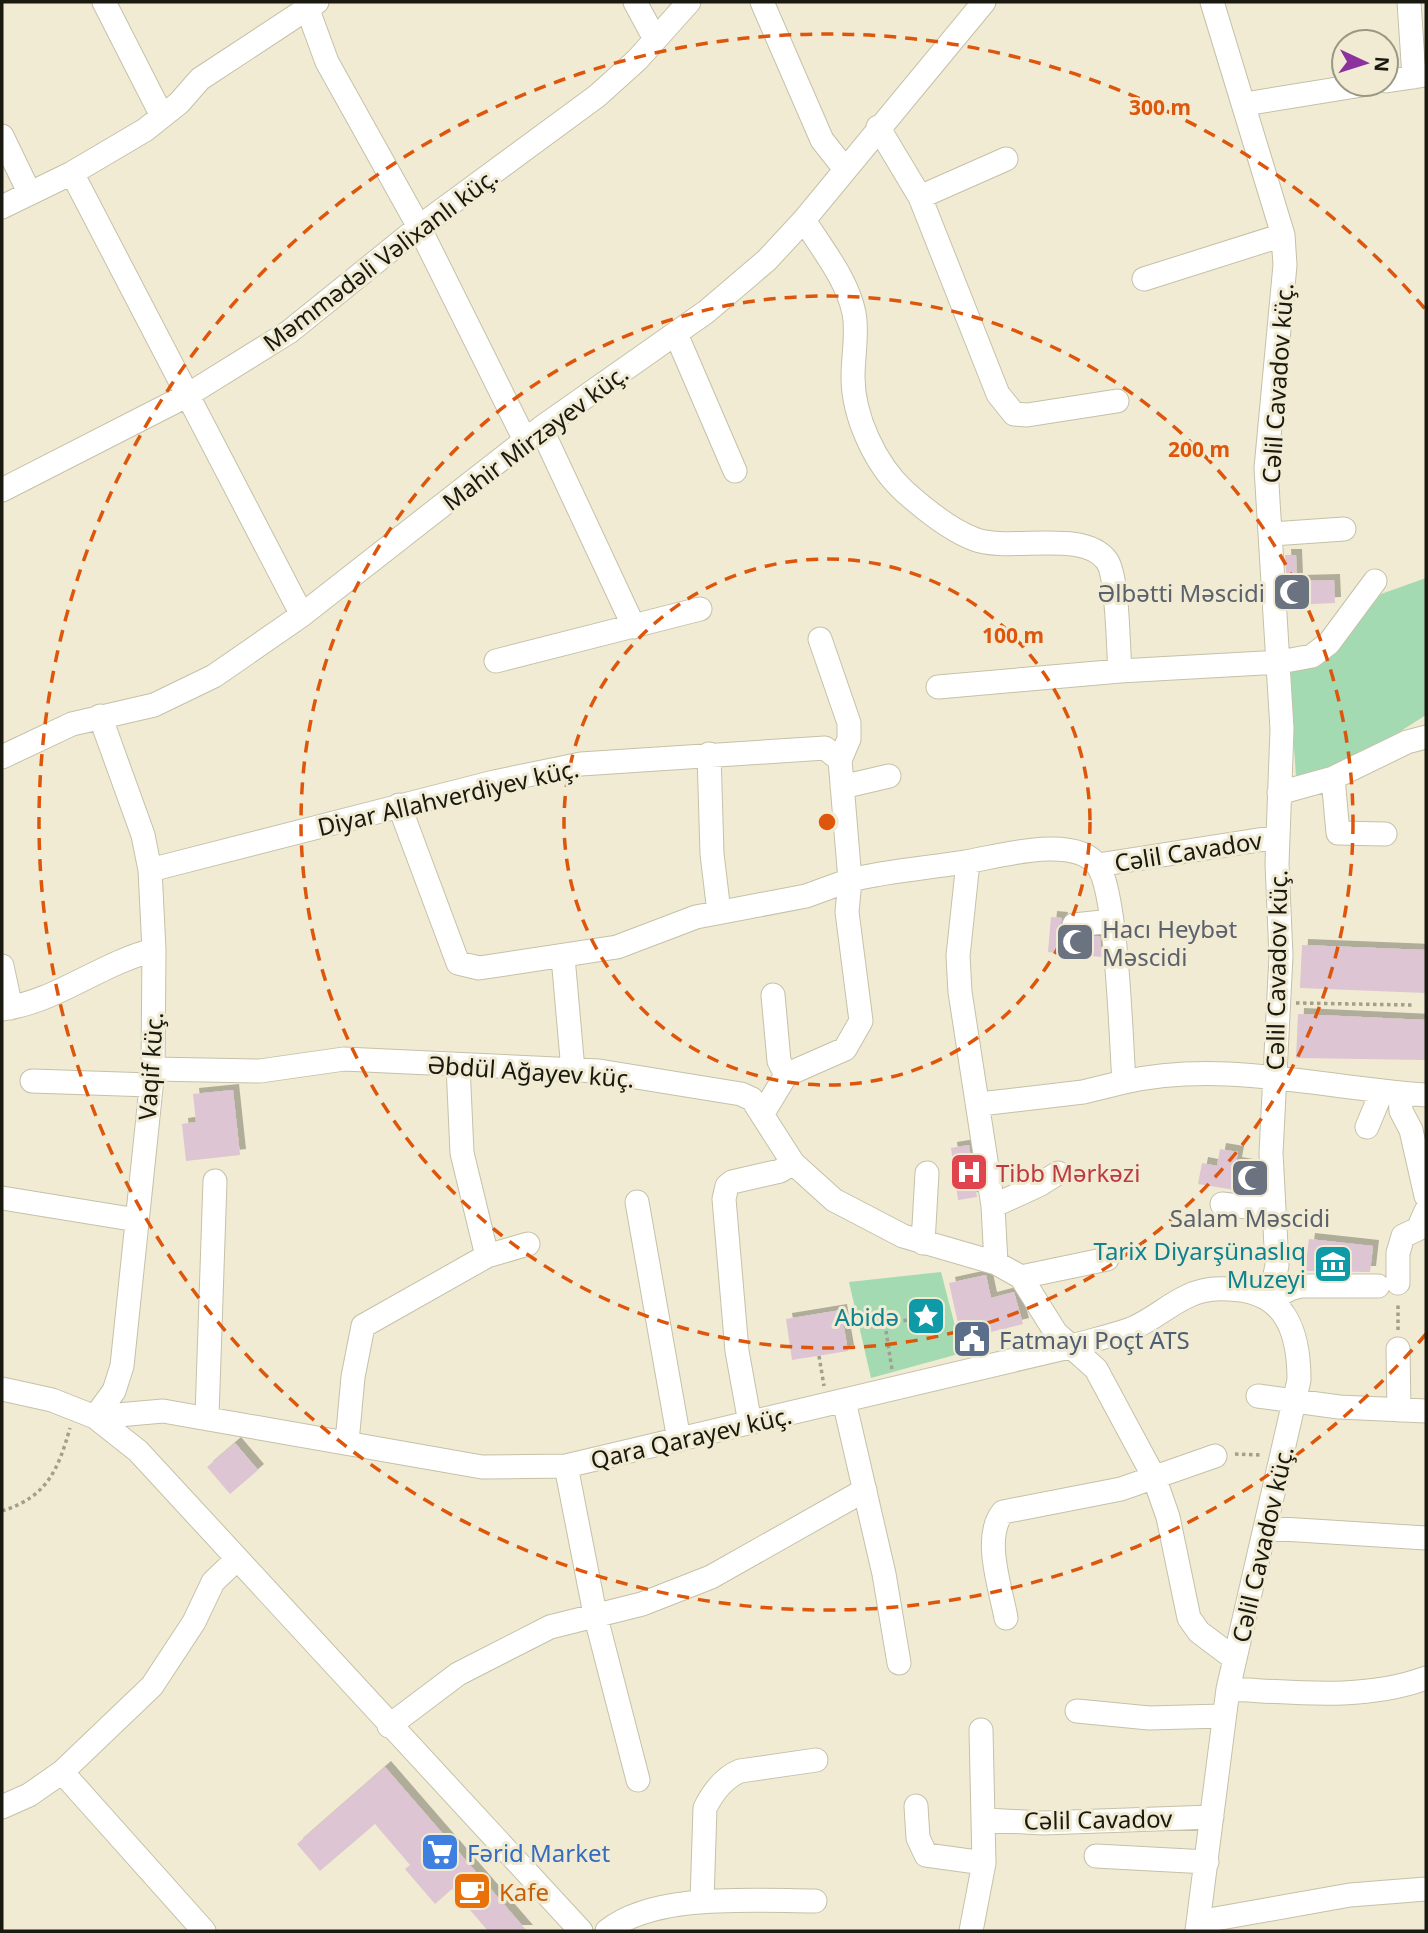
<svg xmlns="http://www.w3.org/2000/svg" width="1428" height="1933" font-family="'Noto Sans',sans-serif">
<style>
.green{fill:#a3dab2}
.building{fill:#ddc5d3;filter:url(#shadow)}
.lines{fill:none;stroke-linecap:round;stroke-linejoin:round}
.minor-casing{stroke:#c5c1a9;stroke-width:25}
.path{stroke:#a39f8c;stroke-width:3.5;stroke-dasharray:3.5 3.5;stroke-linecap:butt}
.minor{stroke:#fff;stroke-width:23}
.ring{fill:none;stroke:#de560c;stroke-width:3.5;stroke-dasharray:12 9}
.labels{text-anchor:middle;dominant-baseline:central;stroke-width:6;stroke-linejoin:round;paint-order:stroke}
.street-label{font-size:24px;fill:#1a1910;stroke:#f0ebd2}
.worship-label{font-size:24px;fill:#5b616d;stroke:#f0ebd2;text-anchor:end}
.health-label{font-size:24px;fill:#be3a42;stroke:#f0ebd2;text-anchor:start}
.culture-label{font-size:24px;fill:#0d838f;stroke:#f0ebd2;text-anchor:end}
.service-label{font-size:24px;fill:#4e5e75;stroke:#f0ebd2;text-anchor:start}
.shop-label{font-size:24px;fill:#366cbe;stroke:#f0ebd2;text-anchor:start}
.food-label{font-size:24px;fill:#c56008;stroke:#f0ebd2;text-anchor:start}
.centre{fill:#de560c;stroke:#f0ebd2;stroke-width:3.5}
.ring-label{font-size:21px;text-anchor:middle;font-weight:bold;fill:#de560c;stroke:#f0ebd2;stroke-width:6;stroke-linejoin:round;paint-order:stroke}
</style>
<defs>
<filter id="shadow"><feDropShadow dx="6" dy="-6" stdDeviation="0" flood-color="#0004"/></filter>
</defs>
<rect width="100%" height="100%" fill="#f0ebd2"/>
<path class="green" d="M1426,578V715L1352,762L1296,777L1289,671L1326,660L1381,594Z
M941,1272L962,1353L871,1378L849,1282Z"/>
<path class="building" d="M1285,555H1296L1297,581L1334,580L1335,603L1288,605Z
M1051,917L1062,918L1060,927L1069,938L1100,936L1102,957L1048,952Z
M1302,945L1426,950V993L1300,988Z
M1298,1014L1426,1020L1425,1060L1296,1058Z
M233,1090L240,1155L186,1161L182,1124L196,1122L193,1094Z
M969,1145L977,1197L958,1200L951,1148Z
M1220,1149L1238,1152L1236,1163L1258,1167L1259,1194L1198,1184L1202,1163L1217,1166Z
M1309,1239L1373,1246L1370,1272L1305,1271Z
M986,1275L991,1298L1014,1292L1023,1324L979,1335L983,1351L965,1355L949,1283Z
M841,1310L848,1351L792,1360L786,1319Z
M235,1443L258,1470L230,1494L207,1467Z
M385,1767L527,1931H488L452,1889L435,1904L405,1869L410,1865L375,1824L320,1871L297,1844Z"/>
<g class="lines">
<defs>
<path id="minor" d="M104,2L162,116
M305,2L327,62L419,227L525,440
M635,2L655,39
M762,2L822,140L844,168
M1212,2L1283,235L1285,265L1266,468L1282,729L1277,864L1281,956L1271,1153L1277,1265L1270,1300
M1409,2L1414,77
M1386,81L1426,75
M1245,104L1368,84
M878,127L920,197L998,394L1014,414L1027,415L1117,401
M2,136L29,192
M72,173L302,615
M920,197L1006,159
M2,207L72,173L145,130L179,103L200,79L317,2
M804,220C822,249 847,279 854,313C858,334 853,355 853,377C853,416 875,464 904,491C923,508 950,530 974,539C1009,553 1084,528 1107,561C1118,577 1118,648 1120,671
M1144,279L1283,235
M676,334L735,471
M541,428L634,627
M2,490L186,396L289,332L419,227L597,96L637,60L689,2
M1272,534L1344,529
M820,639L849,723V739L840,760
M496,661L700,609
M938,687L1120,671L1280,662L1312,656L1329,643L1375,581
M709,754L712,854L719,912
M2,757L72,724L154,705L214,676L302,615L541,428L706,312L767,260L804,220L984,2
M1333,778L1338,833L1385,834
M842,787L889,776
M1279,793L1333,778L1407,742L1426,737
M399,805L458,963L479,968L617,947L696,917L806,896L850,880L847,912L861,1021L845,1049L786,1075
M968,862L958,956L960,992L993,1206L996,1263
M1098,865L1278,837
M150,870L494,782L581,764L825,748L840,760L850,880C888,871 927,868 965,862C997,857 1075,833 1098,866C1117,893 1121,1041 1124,1082C1225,1059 1325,1089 1426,1095
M1074,925L1112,921
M563,957L573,1070
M2,966L11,1008
M2,1009C56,1002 101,963 154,950
M153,1069L260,1071L344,1059L599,1071L741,1094L752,1099L793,1163L834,1200L903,1236L996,1263L1021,1277L1056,1333L1096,1369L1154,1477L1168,1517L1189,1618L1199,1632L1235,1659
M32,1081L150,1085
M1400,1093L1401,1111L1411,1130L1426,1196
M980,1104L1083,1092L1124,1082
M763,1113L786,1075L779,1061L773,995
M1367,1127L1382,1091
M2,1198L137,1220
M637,1202L679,1440
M1222,1204L1273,1210
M993,1206L1039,1185L1058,1173
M923,1243L927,1173
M487,1256L528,1244
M1021,1277L1107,1259
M1398,1283V1253L1403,1236L1418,1229L1426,1211
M1270,1300L1290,1289L1301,1286H1378
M1398,1349L1399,1410
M2,1389L52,1400L95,1417L138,1451L581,1931
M1258,1396L1339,1407L1426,1411
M844,1401L884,1574L899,1663
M207,1416L215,1181
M95,1417L163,1411L482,1467L566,1466L1069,1347C1089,1341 1111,1336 1131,1329C1151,1321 1167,1306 1186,1297C1199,1290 1214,1288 1228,1289C1285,1290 1299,1330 1299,1380L1228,1689L1197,1931
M95,1417L114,1391L122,1366L153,1069L154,950L150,870L143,835L100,716
M750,1423L737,1351L724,1199L727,1186L732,1182L780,1171L793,1163
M347,1442L353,1377L363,1326L487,1256L462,1153L458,1065
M566,1466L595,1614L638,1780
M1265,1528L1426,1538
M1006,1618C1001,1589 982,1537 1003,1512L1121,1489L1215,1456
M1228,1689C1293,1692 1364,1701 1426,1678
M1077,1711L1149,1718L1223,1716
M389,1726L458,1674L550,1627L642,1604L711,1577L865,1490
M62,1772L204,1931
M916,1806L918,1838L926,1855L984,1863
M2,1807L29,1795L62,1772L152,1686L194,1622L213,1582L237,1559
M985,1820L1043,1823L1212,1817
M1096,1856L1207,1862
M702,1901L705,1808C713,1792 723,1778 740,1771L816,1760
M1198,1922L1350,1895L1426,1889
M607,1931C655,1892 756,1901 815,1901
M971,1931L984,1863L981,1730"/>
</defs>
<use href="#minor" class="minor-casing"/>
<path class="path" d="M1296,1003L1412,1005
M885,1324L892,1370
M869,1327L918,1318
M1005,1329L1008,1344
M1398,1330V1303
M819,1356L824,1386
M1235,1454L1262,1455
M2,1511C47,1497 58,1470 70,1428"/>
<use href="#minor" class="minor"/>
</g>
<g class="ring">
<circle cx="827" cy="822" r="263"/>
<circle cx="827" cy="822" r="526"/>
<path d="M1426 1334A788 788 0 1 1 1426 310"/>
</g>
<defs>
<symbol id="mosque-square" viewBox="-11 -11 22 22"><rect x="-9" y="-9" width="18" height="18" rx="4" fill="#6b7280" stroke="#f0ebd2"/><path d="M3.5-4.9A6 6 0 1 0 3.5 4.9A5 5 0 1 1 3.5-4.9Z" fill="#fff"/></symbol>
<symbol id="hospital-square" viewBox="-11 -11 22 22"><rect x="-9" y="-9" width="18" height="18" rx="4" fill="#e0444e" stroke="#f0ebd2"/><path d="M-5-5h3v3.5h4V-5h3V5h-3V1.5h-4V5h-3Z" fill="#fff"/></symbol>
<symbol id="museum-square" viewBox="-11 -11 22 22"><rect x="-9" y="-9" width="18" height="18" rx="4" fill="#0f9aa8" stroke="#f0ebd2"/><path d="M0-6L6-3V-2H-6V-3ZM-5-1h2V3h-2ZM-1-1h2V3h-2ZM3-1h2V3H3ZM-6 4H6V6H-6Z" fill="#fff"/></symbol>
<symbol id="sight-square" viewBox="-11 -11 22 22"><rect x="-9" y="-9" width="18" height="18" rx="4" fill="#0f9aa8" stroke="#f0ebd2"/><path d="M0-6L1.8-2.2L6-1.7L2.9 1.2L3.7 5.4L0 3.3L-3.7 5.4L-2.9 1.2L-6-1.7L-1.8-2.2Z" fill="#fff"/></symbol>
<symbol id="civic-square" viewBox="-11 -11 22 22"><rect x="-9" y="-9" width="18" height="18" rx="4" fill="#5c6f8a" stroke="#f0ebd2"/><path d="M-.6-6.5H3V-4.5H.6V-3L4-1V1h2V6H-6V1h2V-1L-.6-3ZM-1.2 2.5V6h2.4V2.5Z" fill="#fff"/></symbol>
<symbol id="supermarket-square" viewBox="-11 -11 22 22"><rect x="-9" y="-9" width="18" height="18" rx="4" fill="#3f7fe0" stroke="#f0ebd2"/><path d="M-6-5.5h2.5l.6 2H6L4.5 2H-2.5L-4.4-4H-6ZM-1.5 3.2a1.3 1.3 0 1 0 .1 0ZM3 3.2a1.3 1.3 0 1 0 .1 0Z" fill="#fff"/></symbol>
<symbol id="cafe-square" viewBox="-11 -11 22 22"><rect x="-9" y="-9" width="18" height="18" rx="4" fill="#e8710a" stroke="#f0ebd2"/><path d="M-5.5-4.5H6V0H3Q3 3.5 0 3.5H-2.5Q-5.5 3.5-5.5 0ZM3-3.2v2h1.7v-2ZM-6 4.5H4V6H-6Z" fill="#fff"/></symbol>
</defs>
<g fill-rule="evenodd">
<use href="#mosque-square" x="1270" y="570" width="44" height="44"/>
<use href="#mosque-square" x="1053" y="920" width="44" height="44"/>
<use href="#hospital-square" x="947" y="1150" width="44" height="44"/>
<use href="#mosque-square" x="1228" y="1156" width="44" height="44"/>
<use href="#museum-square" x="1311" y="1242" width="44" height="44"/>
<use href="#sight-square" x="904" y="1294" width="44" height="44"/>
<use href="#civic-square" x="950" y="1317" width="44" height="44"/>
<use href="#supermarket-square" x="418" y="1830" width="44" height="44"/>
<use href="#cafe-square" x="450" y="1869" width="44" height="44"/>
</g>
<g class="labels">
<g class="street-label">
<text transform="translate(380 259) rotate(-37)">Məmmədəli Vəlixanlı küç.</text>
<text transform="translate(1277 383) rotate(-86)">Cəlil Cavadov küç.</text>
<text transform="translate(535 437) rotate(-37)">Mahir Mirzəyev küç.</text>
<text transform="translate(448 797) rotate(-13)">Diyar Allahverdiyev küç.</text>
<text transform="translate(1188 851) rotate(-9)">Cəlil Cavadov</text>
<text transform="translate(1276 970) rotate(-89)">Cəlil Cavadov küç.</text>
<text transform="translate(150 1066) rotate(-86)">Vaqif küç.</text>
<text transform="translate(531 1071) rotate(4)">Əbdül Ağayev küç.</text>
<text transform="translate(691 1437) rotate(-13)">Qara Qarayev küç.</text>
<text transform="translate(1262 1544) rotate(-77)">Cəlil Cavadov küç.</text>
<text transform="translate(1098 1819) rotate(-1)">Cəlil Cavadov</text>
</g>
<g class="worship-label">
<text x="1265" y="592">Əlbətti Məscidi</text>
<text x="1102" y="928" text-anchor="start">Hacı Heybət<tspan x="1102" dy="28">Məscidi</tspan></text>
<text x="1250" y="1217" text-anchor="middle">Salam Məscidi</text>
</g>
<g class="health-label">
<text x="996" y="1172">Tibb Mərkəzi</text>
</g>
<g class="culture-label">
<text x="1306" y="1250">Tarix Diyarşünaslıq<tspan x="1306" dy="28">Muzeyi</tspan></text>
<text x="899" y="1316">Abidə</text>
</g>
<g class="service-label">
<text x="999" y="1339">Fatmayı Poçt ATS</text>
</g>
<g class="shop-label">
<text x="467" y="1852">Fərid Market</text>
</g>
<g class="food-label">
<text x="499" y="1891">Kafe</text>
</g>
</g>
<circle cx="827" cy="822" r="10" class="centre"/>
<g class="ring-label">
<text x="1160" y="115">300 m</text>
<text x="1199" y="457">200 m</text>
<text x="1013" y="643">100 m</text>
</g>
<rect width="1428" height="1933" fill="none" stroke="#1a1910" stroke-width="7"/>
<g transform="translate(1365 63) rotate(94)"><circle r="33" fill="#f0ebd2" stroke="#9a9784" stroke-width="2"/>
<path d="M0-5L12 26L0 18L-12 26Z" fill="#8b329e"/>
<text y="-10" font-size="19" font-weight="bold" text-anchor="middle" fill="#1a1910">N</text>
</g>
</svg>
